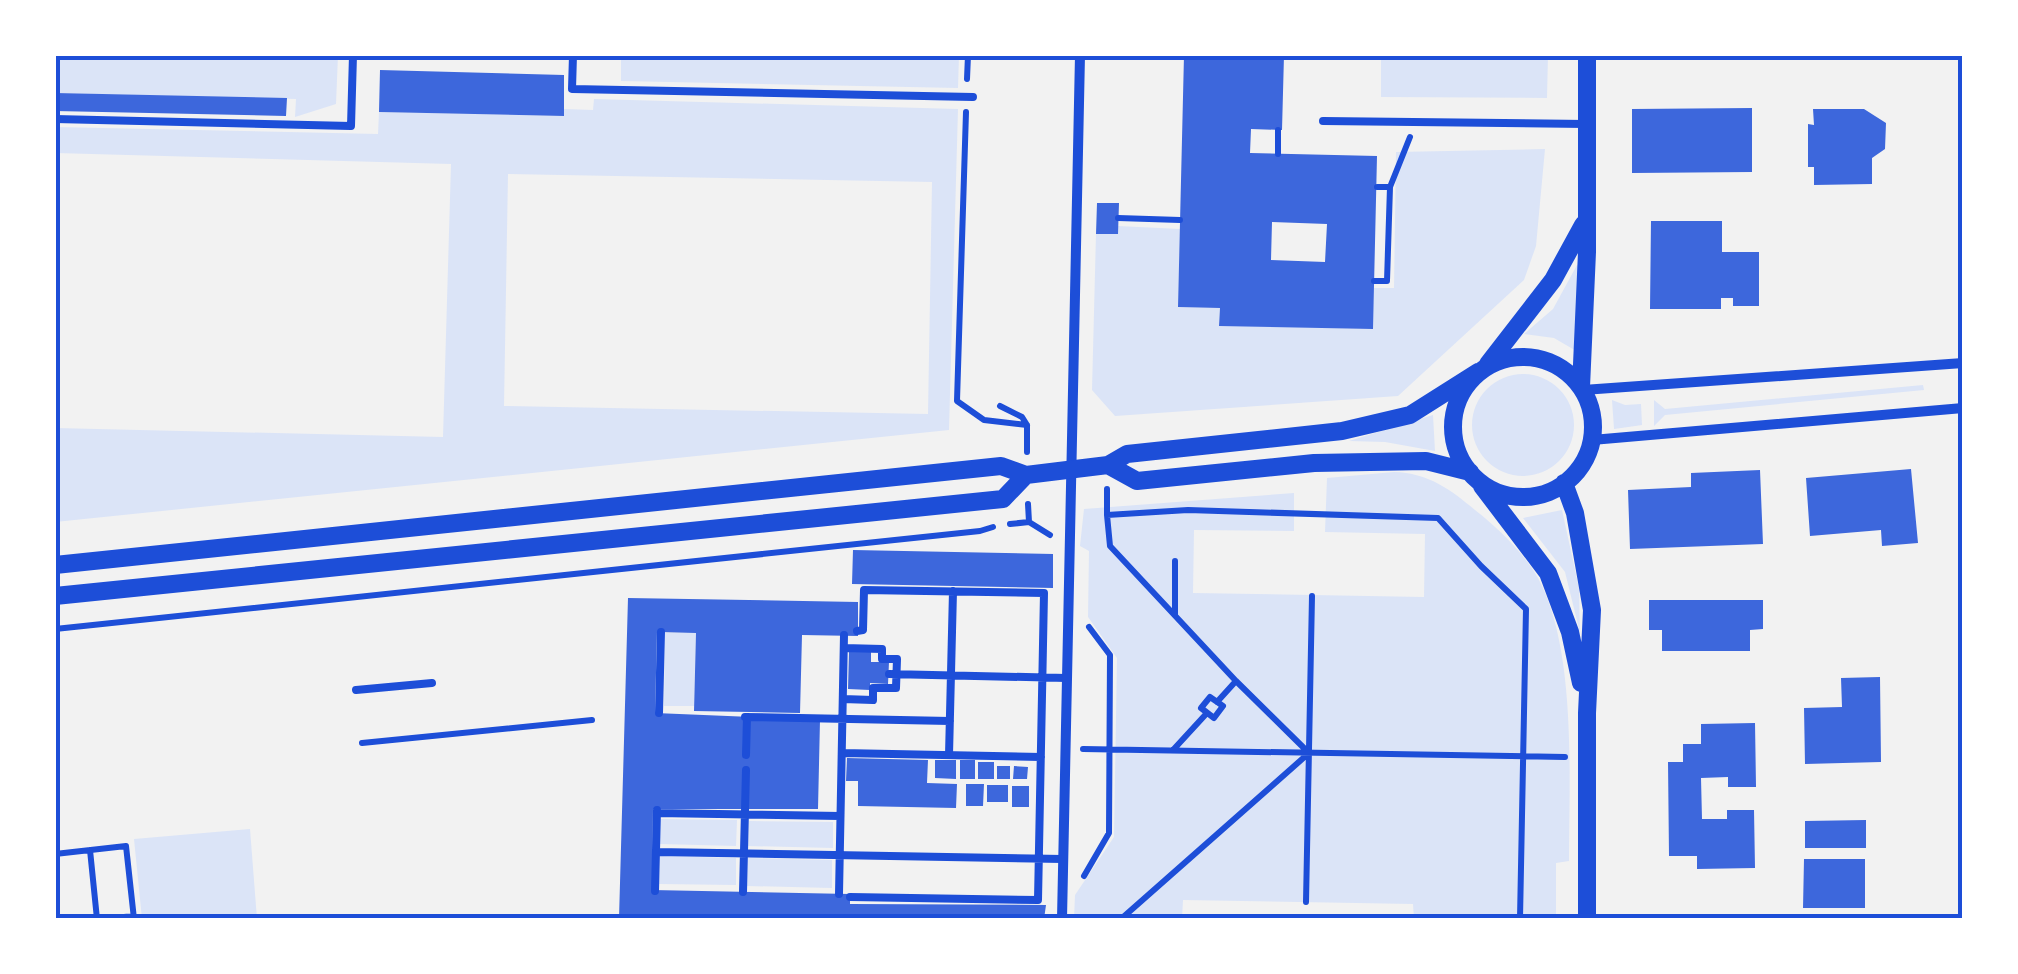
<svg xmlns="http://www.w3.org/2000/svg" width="2018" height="974" font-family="Karla,sans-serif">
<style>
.green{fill:#dbe4f7;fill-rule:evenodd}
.building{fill:#3d67dc;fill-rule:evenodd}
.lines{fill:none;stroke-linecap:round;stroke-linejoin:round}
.path{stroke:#1d4ed8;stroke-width:6}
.service{stroke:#1d4ed8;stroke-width:8}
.minor{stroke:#1d4ed8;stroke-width:10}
.tertiary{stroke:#1d4ed8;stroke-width:18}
.neatline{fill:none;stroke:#1d4ed8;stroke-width:4}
</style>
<rect width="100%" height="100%" fill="#f2f2f2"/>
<path class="green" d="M55,55H338L336,104L295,117L296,99L55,93Z
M621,55H959L958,88L621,81Z
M1381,55H1548L1547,98L1381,97Z
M594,99L958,109L949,430L55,522V428L443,437L451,164L55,153V127L378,134L379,112L563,116L564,109L593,110ZM508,174L932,182L928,414L504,406Z
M1545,149L1536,246L1524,280L1398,396L1115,416L1092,390L1096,234H1117L1118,226L1180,229L1178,307L1220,308L1219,325L1372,329L1374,288H1394L1396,152Z
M1577,265L1582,266L1578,352L1554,338L1524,334L1553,309Z
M1472 425a51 51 0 1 1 102 0a51 51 0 1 1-102 0Z
M1923,385L1924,390L1665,415L1654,426V400L1665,409Z
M1612,400L1625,405L1641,404L1642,425L1614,429Z
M1433,415L1435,451L1385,442L1349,441Z
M1394,472C1428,473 1450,489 1475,510C1498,528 1523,552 1538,578C1577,650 1569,780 1569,861L1556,863V919H1414L1413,904L1183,900L1182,919H1074L1075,895L1114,837L1117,658L1088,617L1089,551L1080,546L1084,509L1294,493V531L1194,530L1193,593L1424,597L1425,534L1325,532L1327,478Z
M1562,510L1579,588L1580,633L1565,572L1523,518Z
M665,633H696L694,706H664Z
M660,819L737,820L736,846L660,844Z
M749,821L833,822V848L748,846Z
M250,829L257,919H142L134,839Z
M660,856L736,858V885L659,884Z
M748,858L832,860V888L747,886Z"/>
<path class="building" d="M1184,55H1284L1282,130L1251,129L1250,153L1377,156L1373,329L1219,326L1220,308L1178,307ZM1272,222L1327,224L1325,262L1271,260Z
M380,70L564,75V116L379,112Z
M55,93L287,98L286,116L55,111Z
M1752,108V172L1632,173V109Z
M1813,109H1864L1886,123L1885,149L1872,158V184L1814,185V167H1808V124L1814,125Z
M1097,203H1119L1118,234H1096Z
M1651,221H1722V252H1759V306H1733V298H1721V309H1650Z
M1911,469L1918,543L1882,546L1881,530L1810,536L1806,478Z
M1760,470L1763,544L1630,549L1628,490L1691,487V473Z
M853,550L1053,554V588L852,584Z
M628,598L858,602V636L802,635L800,713L694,711L696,633L657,632L655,713L820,720L818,809H653L652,890L850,894V904L1046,905L1044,919H619Z
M1649,600H1763V629L1750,630V651H1662V630H1649Z
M849,652H871V662H889L888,684L870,683V690L848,689Z
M1880,677L1881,762L1805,764L1804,708L1842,707L1841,678Z
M1755,723L1756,787H1728V777L1701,778L1702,819H1727V810H1754L1755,868L1697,869V856H1669L1668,762H1683V744H1701V724Z
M847,758L928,760L927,783L957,784L956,808L858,806V781H846Z
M935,760H956V779L935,778Z
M960,760H975V779H960Z
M978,762H994V779H978Z
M997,766H1010V779H997Z
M1014,766L1028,767L1027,779H1013Z
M966,784H984L983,806H966Z
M987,785H1008V802H987Z
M1012,786H1029V807H1012Z
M1866,820V848H1805V821Z
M1804,859H1865V908H1803Z"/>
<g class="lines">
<path class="path" d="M967,79L968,55
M966,112L957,401L984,420L1027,425V452
M1278,154V130
M1390,187L1410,137
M1118,218L1180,220
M1374,281H1387L1390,187H1377
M1000,406L1022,417L1027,425
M1107,489V515L1188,510L1438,518L1481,566L1526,609L1520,919
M1028,504L1029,522L1050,535
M1107,515L1110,546L1236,681L1309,753L1121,919
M1010,524L1029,522
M1175,615V561
M55,629L980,531L993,527
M1210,697L1223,706L1214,718L1201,708Z
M1217,702L1236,681
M362,743L592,720
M1083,749L1565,757
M1173,750L1207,713
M90,850L97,919
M55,854L126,846L134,919
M1084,876L1109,833L1110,655L1089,627
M1306,902L1312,596
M104,919L134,916"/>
<path class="service" d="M573,55L572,89L973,97
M55,119L351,126L353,55
M1323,121L1586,124
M889,674L1066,678
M356,690L432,683
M843,699L873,700V688H896L897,659H882V649L844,648
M659,713L661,632
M745,717L950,721
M842,753L1041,757
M746,755L747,717
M949,755L953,591
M657,813L840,816
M656,852L1063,859
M655,891L657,810
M743,892L746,770
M839,894L844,635
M850,897L1038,900L1044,593L864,590L863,630L857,631"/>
<path class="minor" d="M1583,390L1963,363
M1592,440L1963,408
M1062,919L1080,55"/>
<path class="tertiary" d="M1453 427a70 70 0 1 1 140 0a70 70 0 1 1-140 0Z
M1488,364L1553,280L1583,225
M1581,387L1587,252V55
M1108,465L1137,481L1314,463L1426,461L1470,472
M1564,483L1575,513L1592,610L1587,713V919
M1482,486L1548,573L1570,632L1581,683
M55,565L1001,466L1026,475L1108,465L1127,454L1342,431L1410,415L1478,372
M55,596L1003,499L1026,475"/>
</g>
<rect width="2018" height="974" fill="none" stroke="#ffffff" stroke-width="115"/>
<rect x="58" y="58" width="1902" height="858" class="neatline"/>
</svg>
